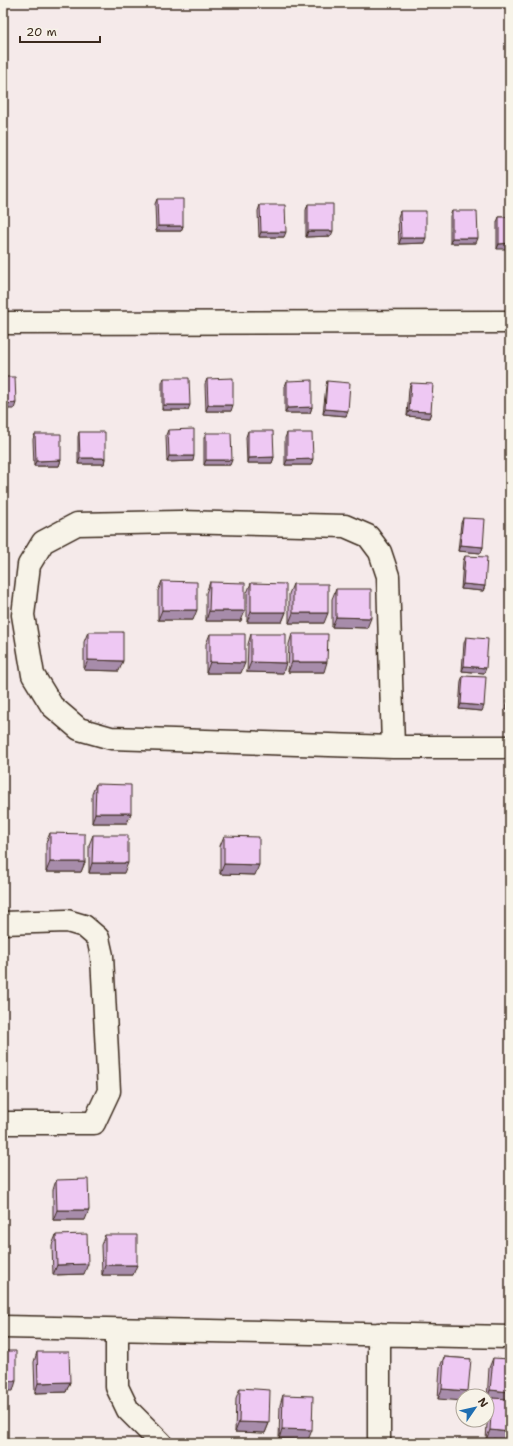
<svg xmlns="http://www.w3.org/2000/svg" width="513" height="1446" font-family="'Shantell Sans',sans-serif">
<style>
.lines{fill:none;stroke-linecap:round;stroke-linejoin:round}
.street-casing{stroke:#3b2a1e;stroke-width:25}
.street{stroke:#f7f3e8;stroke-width:22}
.wall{fill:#cdacd1;stroke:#3b2a1e}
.shaded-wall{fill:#a78caa;stroke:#3b2a1e}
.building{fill:#eec8f3;stroke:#3b2a1e}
</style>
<rect width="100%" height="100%" fill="#f5eaea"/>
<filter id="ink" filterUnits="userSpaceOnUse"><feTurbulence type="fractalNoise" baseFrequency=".025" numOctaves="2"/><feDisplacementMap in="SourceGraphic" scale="8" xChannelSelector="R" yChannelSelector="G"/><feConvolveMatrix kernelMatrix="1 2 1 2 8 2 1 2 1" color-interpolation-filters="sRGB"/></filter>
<g filter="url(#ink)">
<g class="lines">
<defs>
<path id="street" d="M3,323L510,322
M393,747L388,576L380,552L368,536L345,526L179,522L77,524L43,542L29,565L23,615L33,675L52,706L79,729L111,738L393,747H510
M3,923L67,921L84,926L98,938L102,956L109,1091L94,1123H3
M3,1327L510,1337
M117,1330V1387L128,1410L161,1443
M379,1443V1334"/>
</defs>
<use href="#street" class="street-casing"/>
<use href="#street" class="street"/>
</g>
<path class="wall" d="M157,199L183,226L181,231H156L155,204Z
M308,204L331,236L306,237V210Z
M260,205L284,237H259L258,211Z
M400,211L424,243L399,244L398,217Z
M452,211L476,243H450V216Z
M499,217H510L497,249V222Z
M164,378L188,410H162V383Z
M207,379L231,411H206L205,384Z
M287,381L312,407L310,413H285V386Z
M327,381L348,411L346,416L323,414L326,386Z
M411,383L431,412L429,418L407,416L409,388Z
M510,402V422L508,421Z
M168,430L193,461L167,462L166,435Z
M248,431L274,457L272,463H247L246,437Z
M79,432L105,458L104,464H78V437Z
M206,433L230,465H204V438Z
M287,433L311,465H285V438Z
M35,434L61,460L59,466H34L33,439Z
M510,441V470H507Z
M510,485V510L508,509Z
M463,518L483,547L481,553L458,551L461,523Z
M510,522V552L508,551Z
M465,556L485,586L483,591L461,589L463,561Z
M162,581L193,620H158V591Z
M210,582L241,621H206V593Z
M251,583L286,612L282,622H247V593Z
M293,584L324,623H289V594Z
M336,589L367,628L332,627V599Z
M510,602V632H507L509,604Z
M88,632L119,671L84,670V642Z
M210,634L241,673H206V644Z
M251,634L283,673L247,672L248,644Z
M292,634L324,672H288L289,644Z
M466,637L484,673L462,671L464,643Z
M510,638V669H507L509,641Z
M463,676L482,711L459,709L461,681Z
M510,679V710H506L509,682Z
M96,784L131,813L127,823H92V794Z
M50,833L85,862L81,872H46V843Z
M93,835L124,873H89V845Z
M224,836L255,875L220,874V846Z
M56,1180L85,1220H53V1190Z
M56,1235L84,1274L53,1275L52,1245Z
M105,1235L133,1275H102L101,1245Z
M37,1352L70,1382L66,1392L35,1393L34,1362Z
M444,1357L471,1359L438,1399L440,1367Z
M493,1358L510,1443H491L492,1440H486L488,1408L491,1400H487L489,1368Z
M240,1388L269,1423L265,1433L235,1432L236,1398Z
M283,1395L308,1440L279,1439L280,1405Z"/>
<path class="shaded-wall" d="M158,226H183L181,231H156Z
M308,231H333L331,236L306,237Z
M261,232H286L284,237H259Z
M401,238H426L424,243L399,244Z
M452,238H478L476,243H450Z
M510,243V249H497L499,244Z
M16,403L14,409H3V404Z
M164,405H190L188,410H162Z
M208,405H233L231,411H206Z
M312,407L310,413H285L287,408Z
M325,409L348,411L346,416L323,414Z
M409,411L431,412L429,418L407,416Z
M169,456H194L193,461L167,462Z
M274,457L272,463H247L248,458Z
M80,458H105L104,464H78Z
M313,459L311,465H285L287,460Z
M61,460L59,466H34L36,461Z
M206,460H232L230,465H204Z
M509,465H510V470H507Z
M460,545L483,547L481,553L458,551Z
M510,546V552L508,551Z
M463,584L485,586L483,591L461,589Z
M162,610H197L193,620H158Z
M209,611H245L241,621H206Z
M251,612H286L282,622H247Z
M293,613H328L324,623H289Z
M336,617L371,618L367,628L332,627Z
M509,626H510V632H507Z
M88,660L123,661L119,671L84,670Z
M210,662L245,663L241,673H206Z
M251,662L286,663L283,673L247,672Z
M292,662H327L324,672H288Z
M509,664H510V669H507Z
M464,666L486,668L484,673L462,671Z
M461,704L484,706L482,711L459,709Z
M508,705H510V710H506Z
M95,813H131L127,823H92Z
M50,862H85L81,872H46Z
M92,863H128L124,873H89Z
M224,864L259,865L255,875L220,874Z
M57,1210H89L85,1220H53Z
M88,1264L84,1274L53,1275L57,1265Z
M105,1265H137L133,1275H102Z
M3,1381H16L13,1391H3Z
M70,1382L66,1392L35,1393L38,1383Z
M442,1389L468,1391L467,1396H463V1401L438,1399Z
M490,1390L510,1392V1402L492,1398L491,1400H487Z
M239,1422L269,1423L265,1433L235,1432Z
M282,1429L312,1430L308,1440L279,1439Z
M490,1430L510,1432V1442L493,1439L492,1440H486Z"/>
<path class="building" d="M157,199H183V226H158Z
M308,204H333V231H308Z
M260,205H285L286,232H261Z
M400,211H426V238H401Z
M452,211H477L478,238H452Z
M499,217H510V243L499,244Z
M3,377H15L16,403L3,404Z
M164,378H189L190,405H164Z
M233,378V405H208L207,379Z
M312,380V407L287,408V381Z
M327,381L350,383L348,411L325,409Z
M411,383L433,384L431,412L409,411Z
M194,429V456H169L168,430Z
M248,431H273L274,457L248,458Z
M79,432H105V458H80Z
M206,433H231L232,460H206Z
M287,433H312L313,459L287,460Z
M35,434H61V460L36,461Z
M463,518L485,519L483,547L460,545Z
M465,556L487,557L485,586L463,584Z
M162,581L197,582V610H162Z
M210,582L245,583V611H209Z
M251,583L286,584V612H251Z
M293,584H328V613H293Z
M336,589H371V618L336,617Z
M510,612V626H509Z
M88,632H123V661L88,660Z
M210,634H245V663L210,662Z
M251,634H286V663L251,662Z
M292,634H328L327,662H292Z
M466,637L488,639L486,668L464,666Z
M510,649V664H509Z
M463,676L486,677L484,706L461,704Z
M510,686V705H508Z
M96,784L131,785V813H95Z
M50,833L85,834V862H50Z
M93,835H128V863H92Z
M224,836L259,837V865L224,864Z
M88,1179L89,1210H57L56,1180Z
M87,1234L88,1264L57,1265L56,1235Z
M105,1235H137V1265H105Z
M3,1351H16V1381H3Z
M37,1352H69L70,1382L38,1383Z
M444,1357L471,1359L468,1391L442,1389Z
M493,1358L510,1359V1392L490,1390Z
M240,1388L270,1390L269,1423L239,1422Z
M283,1395L313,1396L312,1430L282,1429Z
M492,1398L510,1399V1432L490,1430Z
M493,1439L510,1440V1443H493Z"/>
</g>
<rect width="513" height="1446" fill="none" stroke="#f7f3e8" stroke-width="16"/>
<rect x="8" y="8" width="497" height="1430" fill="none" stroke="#3b2a1e" stroke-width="1.5" filter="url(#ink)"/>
<g transform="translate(475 1408) rotate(56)"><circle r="19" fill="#f7f3e8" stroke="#aca397"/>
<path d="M0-3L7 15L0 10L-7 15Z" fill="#1f6fb2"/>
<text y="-6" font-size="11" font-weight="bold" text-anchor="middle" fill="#3b2a1e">N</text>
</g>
<path d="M20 36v6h80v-6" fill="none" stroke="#3b2a1e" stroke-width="2"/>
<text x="26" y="36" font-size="12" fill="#3b2a1e" stroke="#f7f3e8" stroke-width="3" paint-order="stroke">20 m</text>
</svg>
